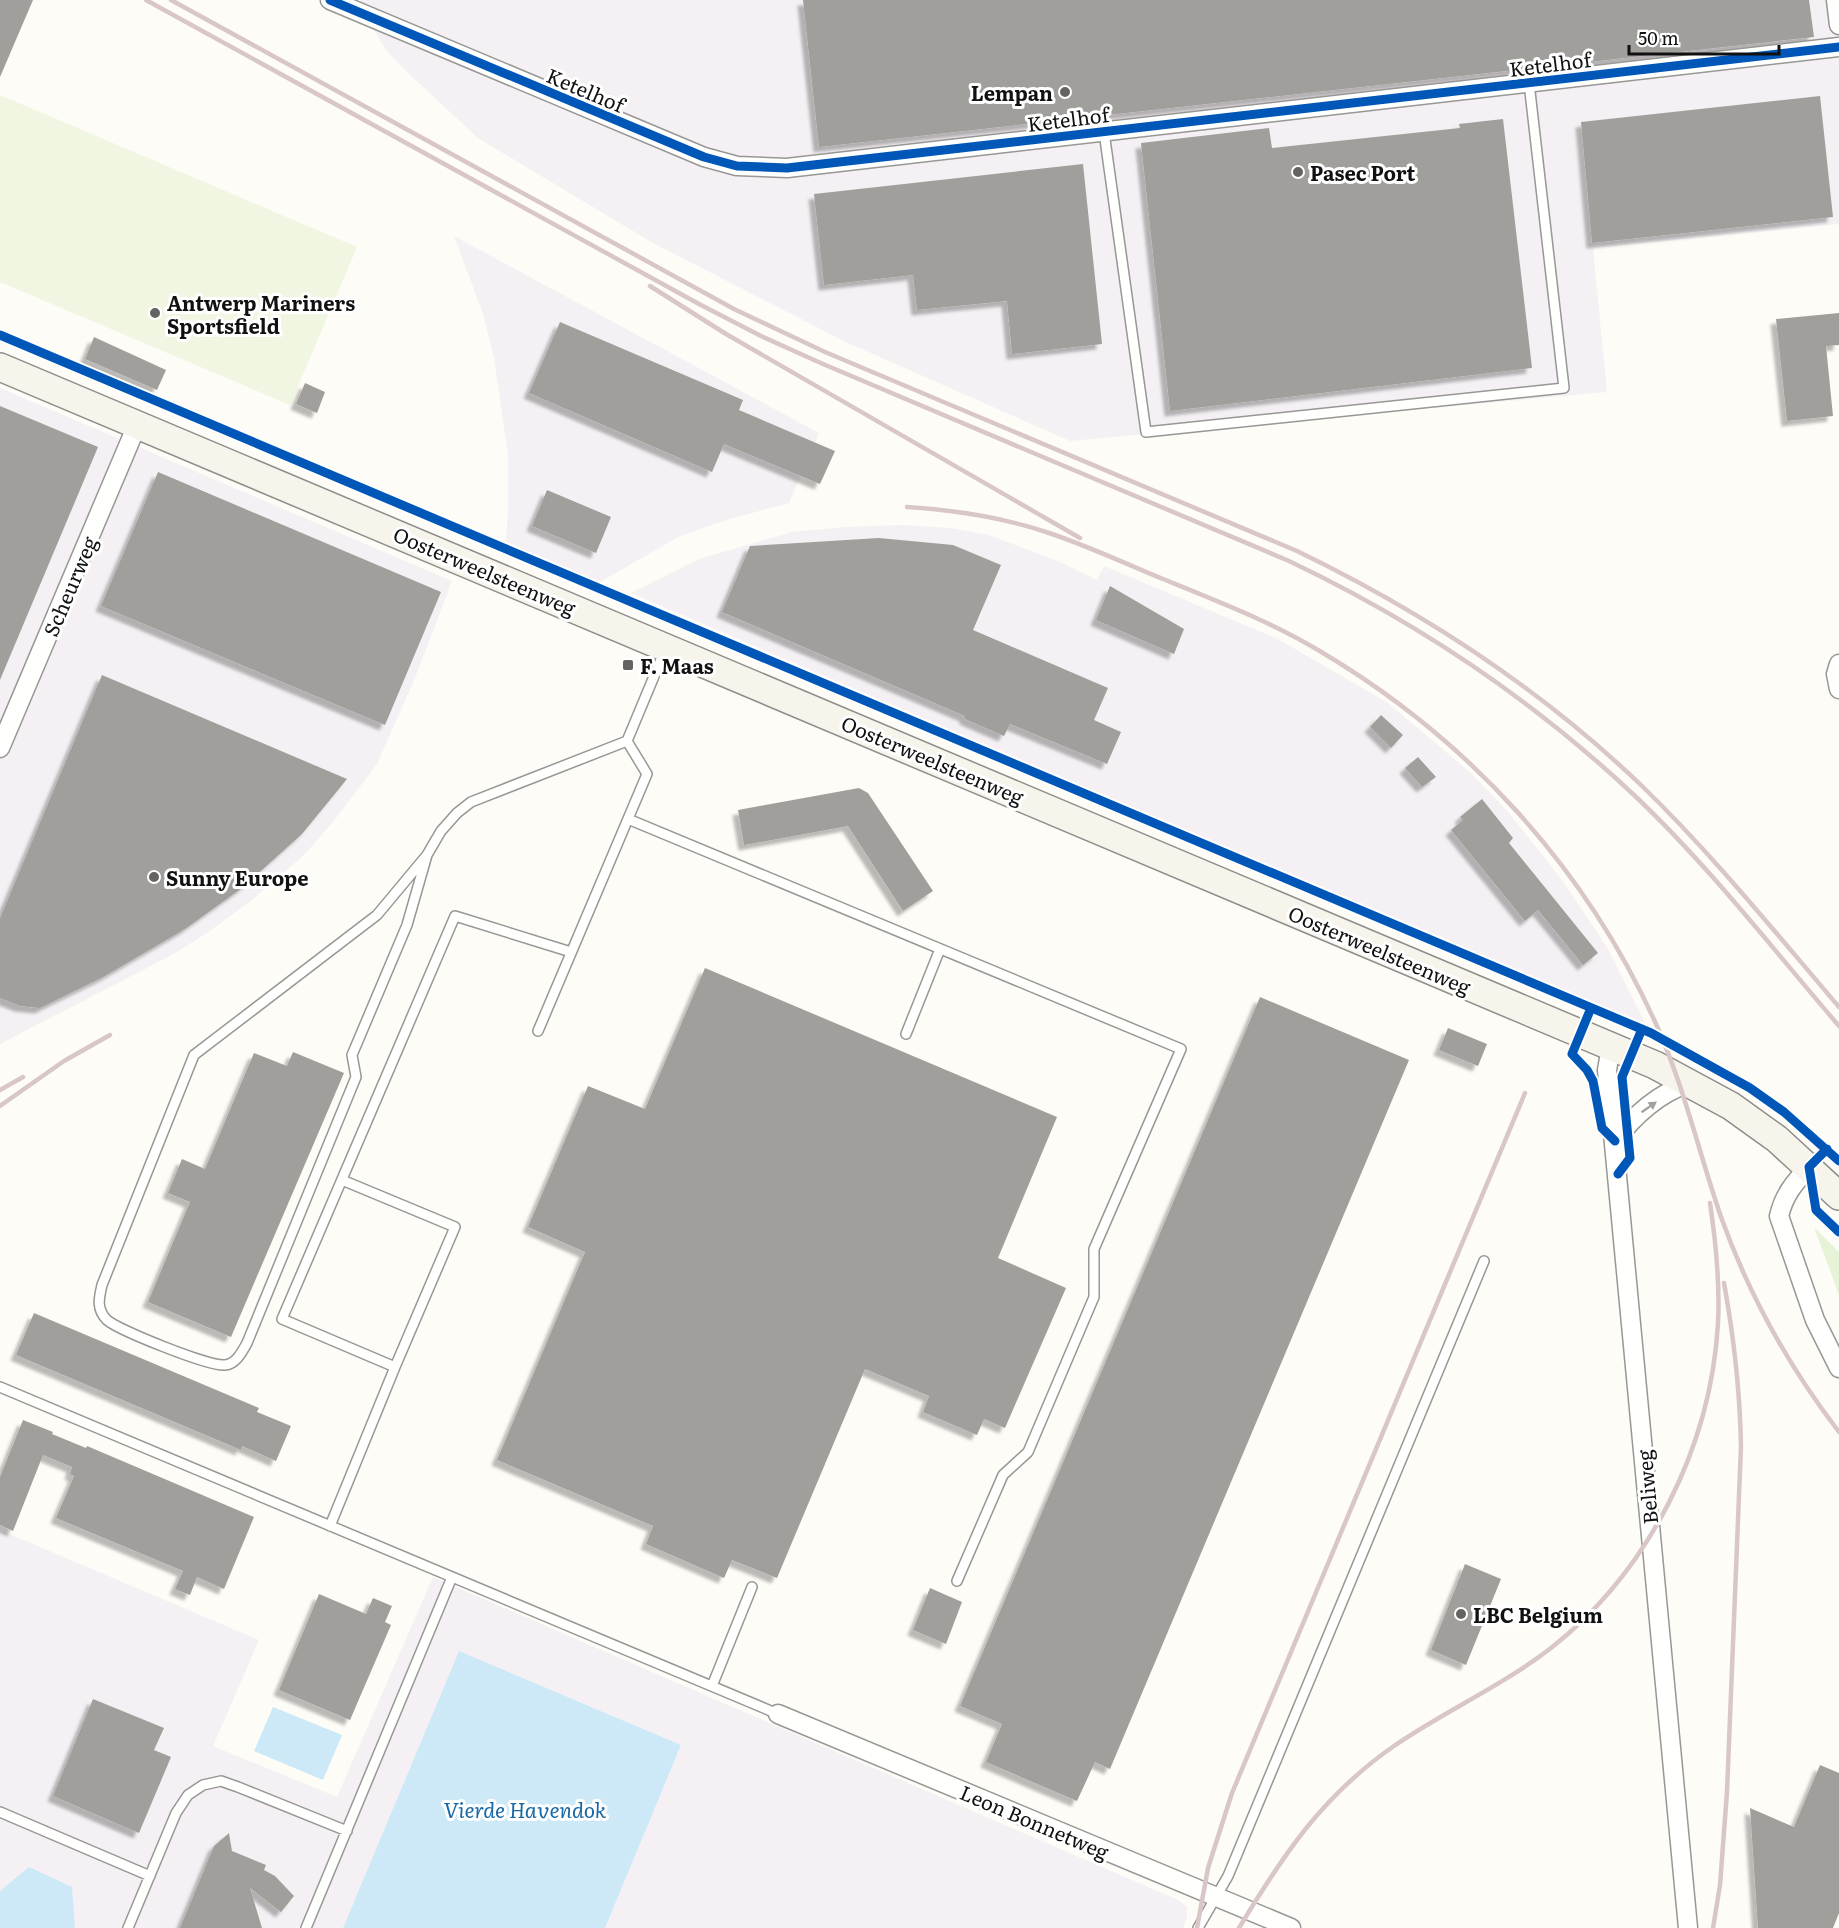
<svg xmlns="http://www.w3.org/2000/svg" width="1839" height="1928" font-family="Literata,serif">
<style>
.industrial{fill:#f5f0f3}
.green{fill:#e7f3d7}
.pitch{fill:#f0f6e1}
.water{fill:#cde8f7}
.building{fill:#a19f9c;filter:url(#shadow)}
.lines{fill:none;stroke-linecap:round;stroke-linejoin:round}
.lane-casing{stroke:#979795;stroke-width:12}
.street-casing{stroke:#979795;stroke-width:21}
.secondary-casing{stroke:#8e8d8b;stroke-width:30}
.lane{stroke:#fffffe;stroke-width:9}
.street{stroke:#fffffe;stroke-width:18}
.secondary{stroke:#f6f4eb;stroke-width:27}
.rail{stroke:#d9c6c7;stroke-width:4.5}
.cycleway-casing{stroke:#fff;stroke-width:13}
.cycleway{stroke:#0057b8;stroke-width:9}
.oneway{fill:#a0a09f}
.poi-dot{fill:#646362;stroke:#fff;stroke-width:2}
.labels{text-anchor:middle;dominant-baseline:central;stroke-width:6;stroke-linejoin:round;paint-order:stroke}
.street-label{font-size:20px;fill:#111;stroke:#fff}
.poi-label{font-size:20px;font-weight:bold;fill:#111;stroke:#fff;text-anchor:start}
.water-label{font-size:21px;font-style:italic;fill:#1768a6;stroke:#fff}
</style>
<defs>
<filter id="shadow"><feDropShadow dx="-5.5" dy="5.5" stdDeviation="1.5" flood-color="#0004"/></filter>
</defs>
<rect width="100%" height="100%" fill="#fdfcf7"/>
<path class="industrial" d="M360,0H1839V224L1593,248L1607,392L1070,441L848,343L653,243L478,138L408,73L387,51L375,32Z
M454,236L819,433L789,503L726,520L680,536L600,582L506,542L508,511V455L494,358L482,311Z
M0,388L452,581L415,678L377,764L333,822L304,855L252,900L207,933L170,956L0,1044Z
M904,525L950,528L989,535L1060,562L1097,580L1104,566L1278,639L1388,703L1472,774L1509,813L1562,880L1607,947L1648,1029L631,593L699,559L792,532L845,527Z
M0,1530L259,1640L213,1746L337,1797L433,1577L1178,1900L1187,1907V1918L1183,1928H605L681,1745L459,1651L343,1928H0Z"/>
<path class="green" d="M1814,1227L1839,1252V1295Z"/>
<path class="pitch" d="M0,95L357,247L290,405L0,282Z"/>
<path class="water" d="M459,1651L681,1745L605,1928H343Z
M273,1707L342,1735L323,1780L254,1751Z
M29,1867L72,1887L75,1928H0V1891Z"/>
<path class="building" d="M0,0H33L0,77Z
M803,0H1809L1814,37L819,147Z
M1820,96L1833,217L1592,243L1581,122Z
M1503,119L1532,368L1170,411L1141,143L1269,128L1272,148L1460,128L1459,124Z
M1083,164L1102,344L1012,354L1007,301L917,310L913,275L824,285L814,194Z
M1839,313V345L1826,346L1833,416L1787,421L1776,319Z
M560,322L743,400L739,410L835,451L820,484L724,444L712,472L529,393Z
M94,337L166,370L157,390L85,359Z
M305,383L325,392L317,413L296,404Z
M0,406L98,447L0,680Z
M158,472L441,592L385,725L101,606Z
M547,490L611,517L596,553L532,526Z
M879,538L953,545L1001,565L973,630L1108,688L1094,720L1121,732L1107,764L1010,724L1004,736L965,719V716L722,612L750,546Z
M1110,586L1184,629L1174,654L1096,620Z
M102,675L347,779L302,834L242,888L185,929L105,976L40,1008L20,1006L0,998V918Z
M1381,715L1403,735L1391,748L1370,727Z
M1418,757L1436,777L1422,787L1405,768Z
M859,788L868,793L933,891L903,911L848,826L744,845L738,810Z
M1482,799L1513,838L1509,843L1598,953L1583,965L1538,910L1525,921L1451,830L1463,820L1460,817Z
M705,968L1057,1117L998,1258L1066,1288L1005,1428L984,1419L977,1435L923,1412L929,1396L865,1369L777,1578L732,1560L724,1578L646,1544L653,1526L497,1460L585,1252L528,1227L588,1086L645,1109Z
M1260,997L1409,1060L1110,1769L1095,1762L1077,1801L986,1762L1002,1724L960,1706Z
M1448,1028L1487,1044L1478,1066L1439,1050Z
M293,1052L344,1073L231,1337L148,1302L190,1202L168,1193L182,1159L205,1169L254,1053L287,1066Z
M34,1313L259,1408L257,1412L291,1426L276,1461L242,1446L241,1450L16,1355Z
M23,1420L53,1432L52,1434L86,1448L87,1446L254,1517L224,1589L197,1577L190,1595L175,1589L183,1571L56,1518L74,1476L70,1474L72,1467L43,1455L13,1531L0,1525V1477Z
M1465,1564L1501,1579L1466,1665L1431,1650Z
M930,1588L962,1602L946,1644L913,1630Z
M319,1594L366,1614L373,1598L392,1606L385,1622L391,1625L350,1720L279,1690Z
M93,1699L164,1728L154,1750L171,1757L139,1833L53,1796Z
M1820,1765L1839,1773V1913L1833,1928H1758L1750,1808L1794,1827Z
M229,1833L232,1851L266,1865L264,1870L275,1876L294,1896L281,1912L250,1888L262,1928H180L214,1846Z"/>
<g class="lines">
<defs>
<path id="lane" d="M1104,132L1146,432L1564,388L1529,83
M628,819L1181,1049L1094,1249V1297L1028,1452L1003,1475L957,1581
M427,855L377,915L194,1055L102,1285C99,1298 96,1309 107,1320C118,1330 210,1367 225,1365C236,1364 242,1352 247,1343L356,1077L352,1055L407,925L427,855L441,831L457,813L471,802L627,741L665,650
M538,1031L647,774L627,741
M906,1034L940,949
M342,1180L455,1227L395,1367L282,1319L455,916L571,952
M0,1387L778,1714
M330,1526L395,1367
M712,1686L752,1587
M0,1812L150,1876
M128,1928L176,1813L188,1795L203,1785L221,1781L238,1787L347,1831
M306,1928L452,1577
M1198,1928L1228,1876L1484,1261"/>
<path id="street" d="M330,0L704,157L737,166L787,168L1839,47
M1836,0L1839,25
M1839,664L1836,674L1839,689
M0,748L137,425
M1611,1047L1607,1070L1688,1928
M1615,1141C1633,1116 1660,1092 1690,1083
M1809,1167C1794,1183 1784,1195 1779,1216L1815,1320L1839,1368
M778,1714L1291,1928"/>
<path id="secondary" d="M0,367L1655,1065L1731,1106L1777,1139L1839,1196"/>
</defs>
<use href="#lane" class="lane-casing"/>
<use href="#street" class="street-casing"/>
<use href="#secondary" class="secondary-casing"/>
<use href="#lane" class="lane"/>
<use href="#street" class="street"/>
<use href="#secondary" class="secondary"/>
<path class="rail" d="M146,0L699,304L761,336L823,364L1289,561C1415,621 1531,698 1634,795C1708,865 1772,948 1839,1026
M171,0L734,309L825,352L1297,551C1423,612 1541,689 1642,786C1713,855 1775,932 1839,1007
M650,286L726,334L1080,538
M907,507C954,510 1001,517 1046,532C1086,545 1124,563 1163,579C1217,601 1272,622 1323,653C1469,740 1586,868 1656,1024C1684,1086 1699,1153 1721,1217C1749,1295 1789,1367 1839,1432
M0,1090L23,1077
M0,1106L64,1061L110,1035
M1197,1928L1208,1868L1232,1793L1525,1093
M1239,1928C1283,1855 1323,1795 1394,1746C1445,1711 1502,1686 1551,1648C1649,1571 1711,1447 1718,1323C1720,1283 1716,1243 1710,1203
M1713,1928L1720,1885L1727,1792L1741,1446C1740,1391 1734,1338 1724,1283"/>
<defs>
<path id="cycleway" d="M330,0L704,157L737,166L787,168L1839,47
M0,335L1651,1033L1750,1088L1784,1112L1839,1161
M1591,1008L1572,1054L1587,1070L1593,1081L1602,1128L1615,1141
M1827,1149L1809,1167L1816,1210L1839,1232
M1618,1174L1630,1158L1622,1077L1642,1029"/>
</defs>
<use href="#cycleway" class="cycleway-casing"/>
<use href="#cycleway" class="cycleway"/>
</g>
<defs><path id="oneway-solid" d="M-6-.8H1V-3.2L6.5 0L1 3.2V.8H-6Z" transform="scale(1.5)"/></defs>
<use class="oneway" href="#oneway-solid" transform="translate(1649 1107) rotate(-35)"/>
<g class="poi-dot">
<circle cx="1065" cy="92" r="6"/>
<circle cx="1298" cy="172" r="6"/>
<circle cx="155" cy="313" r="6"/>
<rect x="622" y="659" width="12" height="12" rx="3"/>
<circle cx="154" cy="877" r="6"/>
<circle cx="1461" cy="1614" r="6"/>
</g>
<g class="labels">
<g class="street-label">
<text transform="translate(1550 63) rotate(-7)">Ketelhof</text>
<text transform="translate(586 89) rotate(23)">Ketelhof</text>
<text transform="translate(1068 118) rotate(-7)">Ketelhof</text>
<text transform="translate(485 570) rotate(23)">Oosterweelsteenweg</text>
<text transform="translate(69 586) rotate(-67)">Scheurweg</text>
<text transform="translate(933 759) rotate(23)">Oosterweelsteenweg</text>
<text transform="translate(1380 949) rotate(23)">Oosterweelsteenweg</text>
<text transform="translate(1646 1487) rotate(-95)">Beliweg</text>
<text transform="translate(1035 1821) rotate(23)">Leon Bonnetweg</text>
</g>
<g class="poi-label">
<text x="1053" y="92" text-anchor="end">Lempan</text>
<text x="1310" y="172">Pasec Port</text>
<text x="167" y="302">Antwerp Mariners<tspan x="167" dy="23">Sportsfield</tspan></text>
<text x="640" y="665">F. Maas</text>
<text x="166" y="877">Sunny Europe</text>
<text x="1473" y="1614">LBC Belgium</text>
</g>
<g class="water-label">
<text x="525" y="1808">Vierde Havendok</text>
</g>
</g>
<path d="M1629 45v9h150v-9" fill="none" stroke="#111111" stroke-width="3"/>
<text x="1638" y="45" font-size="18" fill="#111111" stroke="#ffffff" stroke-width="4.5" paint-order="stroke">50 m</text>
</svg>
